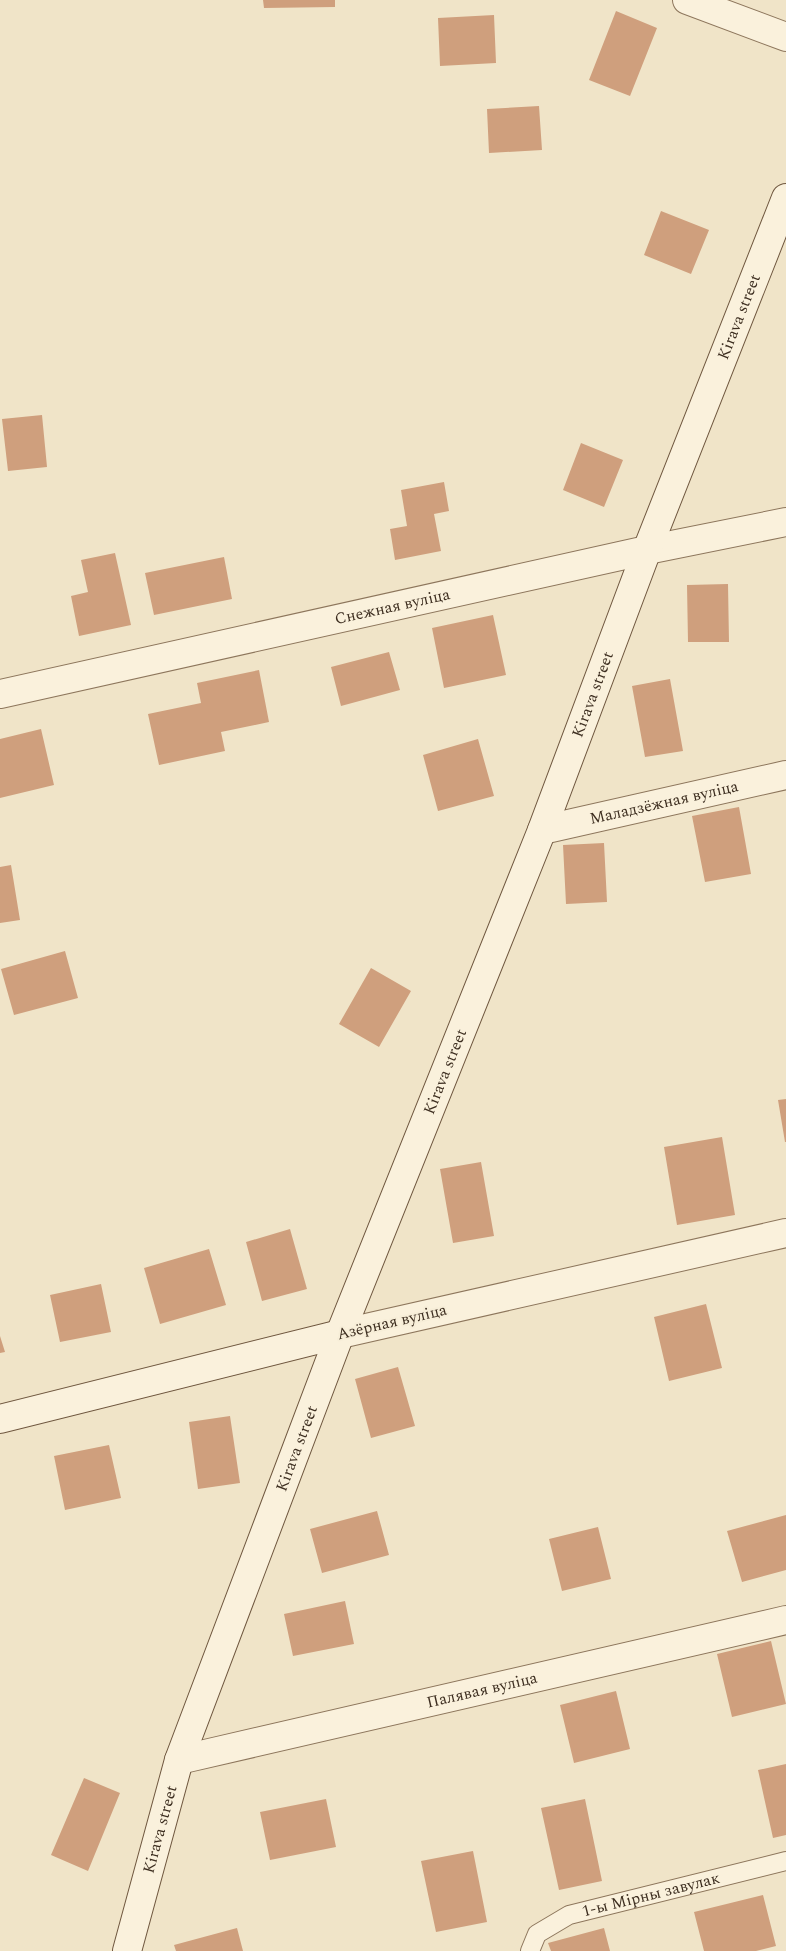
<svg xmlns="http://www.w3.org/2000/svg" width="786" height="1951" font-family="Spectral,serif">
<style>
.building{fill:#cf9f7d}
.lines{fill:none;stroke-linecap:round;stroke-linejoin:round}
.service-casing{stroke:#8d765c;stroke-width:20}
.minor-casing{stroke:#8d765c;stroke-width:30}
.secondary-casing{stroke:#6f573f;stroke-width:30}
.service{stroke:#faf1dc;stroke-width:18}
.minor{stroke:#faf1dc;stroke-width:28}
.secondary{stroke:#faf1dc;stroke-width:28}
.labels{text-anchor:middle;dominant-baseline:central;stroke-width:4;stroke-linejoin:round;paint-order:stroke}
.street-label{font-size:16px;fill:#3d2e20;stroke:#f7eed8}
</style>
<rect width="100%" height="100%" fill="#f0e4c8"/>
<path class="building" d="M263,0H335V7L264,8Z
M616,11L657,28L630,96L589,80Z
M494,15L496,63L440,66L438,18Z
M539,106L542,150L489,153L487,109Z
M661,211L709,230L691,274L644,255Z
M42,415L47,467L8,471L2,419Z
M581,443L623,460L604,507L563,490Z
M444,482L449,511L434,514L441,551L395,560L390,529L407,526L401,490Z
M115,553L131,625L79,636L71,596L88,592L81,560Z
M224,557L232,599L154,615L145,573Z
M728,584L729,642H688L687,585Z
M493,615L506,675L444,688L432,628Z
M389,652L400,690L341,706L331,667Z
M259,670L269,722L221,732L225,751L159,765L148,714L201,703L197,683Z
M670,679L683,751L645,757L632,686Z
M41,729L54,785L0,798V739Z
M478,739L494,796L438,811L423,755Z
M739,807L751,874L705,882L692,816Z
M604,843L607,902L566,904L563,845Z
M11,865L20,920L0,923V867Z
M65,951L78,998L14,1015L1,969Z
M371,968L411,991L379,1047L339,1024Z
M786,1099V1142H785L778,1100Z
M722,1137L735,1215L677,1225L664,1147Z
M481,1162L494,1236L453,1243L440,1169Z
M290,1229L307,1289L262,1301L246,1242Z
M209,1249L226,1305L160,1324L144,1268Z
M101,1284L111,1332L60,1342L50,1295Z
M706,1304L722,1368L669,1381L654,1317Z
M0,1336L5,1352L0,1353Z
M398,1367L415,1426L371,1438L355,1379Z
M230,1416L240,1483L198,1489L189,1422Z
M109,1445L121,1498L65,1510L54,1456Z
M377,1511L389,1555L322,1573L310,1529Z
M786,1515V1570L742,1582L727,1531Z
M598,1527L611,1579L562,1591L549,1539Z
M345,1601L354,1644L293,1656L284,1614Z
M771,1641L786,1704L732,1717L717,1654Z
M616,1691L630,1749L574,1763L560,1705Z
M786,1764V1835L773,1838L758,1770Z
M84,1778L120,1793L88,1871L51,1855Z
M326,1799L336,1847L270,1860L260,1812Z
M585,1799L602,1881L559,1890L541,1808Z
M473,1851L487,1922L436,1932L421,1861Z
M763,1895L776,1946L756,1951H704L694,1912Z
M237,1928L243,1951H176L174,1945Z
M604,1928L610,1951H551L548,1943Z"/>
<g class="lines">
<defs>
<g id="service">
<path id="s1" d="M530,1951L537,1934L569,1915L786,1861"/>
</g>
<g id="minor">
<path d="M687,0L786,37"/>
<path id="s2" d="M0,694L647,550L786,522"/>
<path id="s3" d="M542,830L786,775"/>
<path d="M340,1334L786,1233"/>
<path id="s4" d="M179,1760L786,1620"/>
</g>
<g id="secondary">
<path d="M0,1419L340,1334"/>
<path id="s5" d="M127,1951L179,1760L340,1334L542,830L647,550L786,198"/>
</g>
</defs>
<use href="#service" class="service-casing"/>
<use href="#minor" class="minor-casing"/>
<use href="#secondary" class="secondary-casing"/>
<use href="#service" class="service"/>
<use href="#minor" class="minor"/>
<use href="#secondary" class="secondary"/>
</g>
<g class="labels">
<g class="street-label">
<text stroke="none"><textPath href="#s5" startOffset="1746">Kirava street</textPath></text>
<text stroke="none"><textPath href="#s2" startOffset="402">Снежная вуліца</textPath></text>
<text stroke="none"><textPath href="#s5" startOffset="1341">Kirava street</textPath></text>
<text stroke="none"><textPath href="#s3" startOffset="125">Маладзёжная вуліца</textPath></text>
<text stroke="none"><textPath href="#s5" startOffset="936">Kirava street</textPath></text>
<text transform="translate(392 1322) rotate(-13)">Азёрная вуліца</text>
<text stroke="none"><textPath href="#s5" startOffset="531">Kirava street</textPath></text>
<text stroke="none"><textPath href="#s4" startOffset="311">Палявая вуліца</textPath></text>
<text stroke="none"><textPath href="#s5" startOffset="126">Kirava street</textPath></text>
<text stroke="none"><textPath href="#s1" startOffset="140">1-ы Мірны завулак</textPath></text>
</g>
</g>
</svg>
